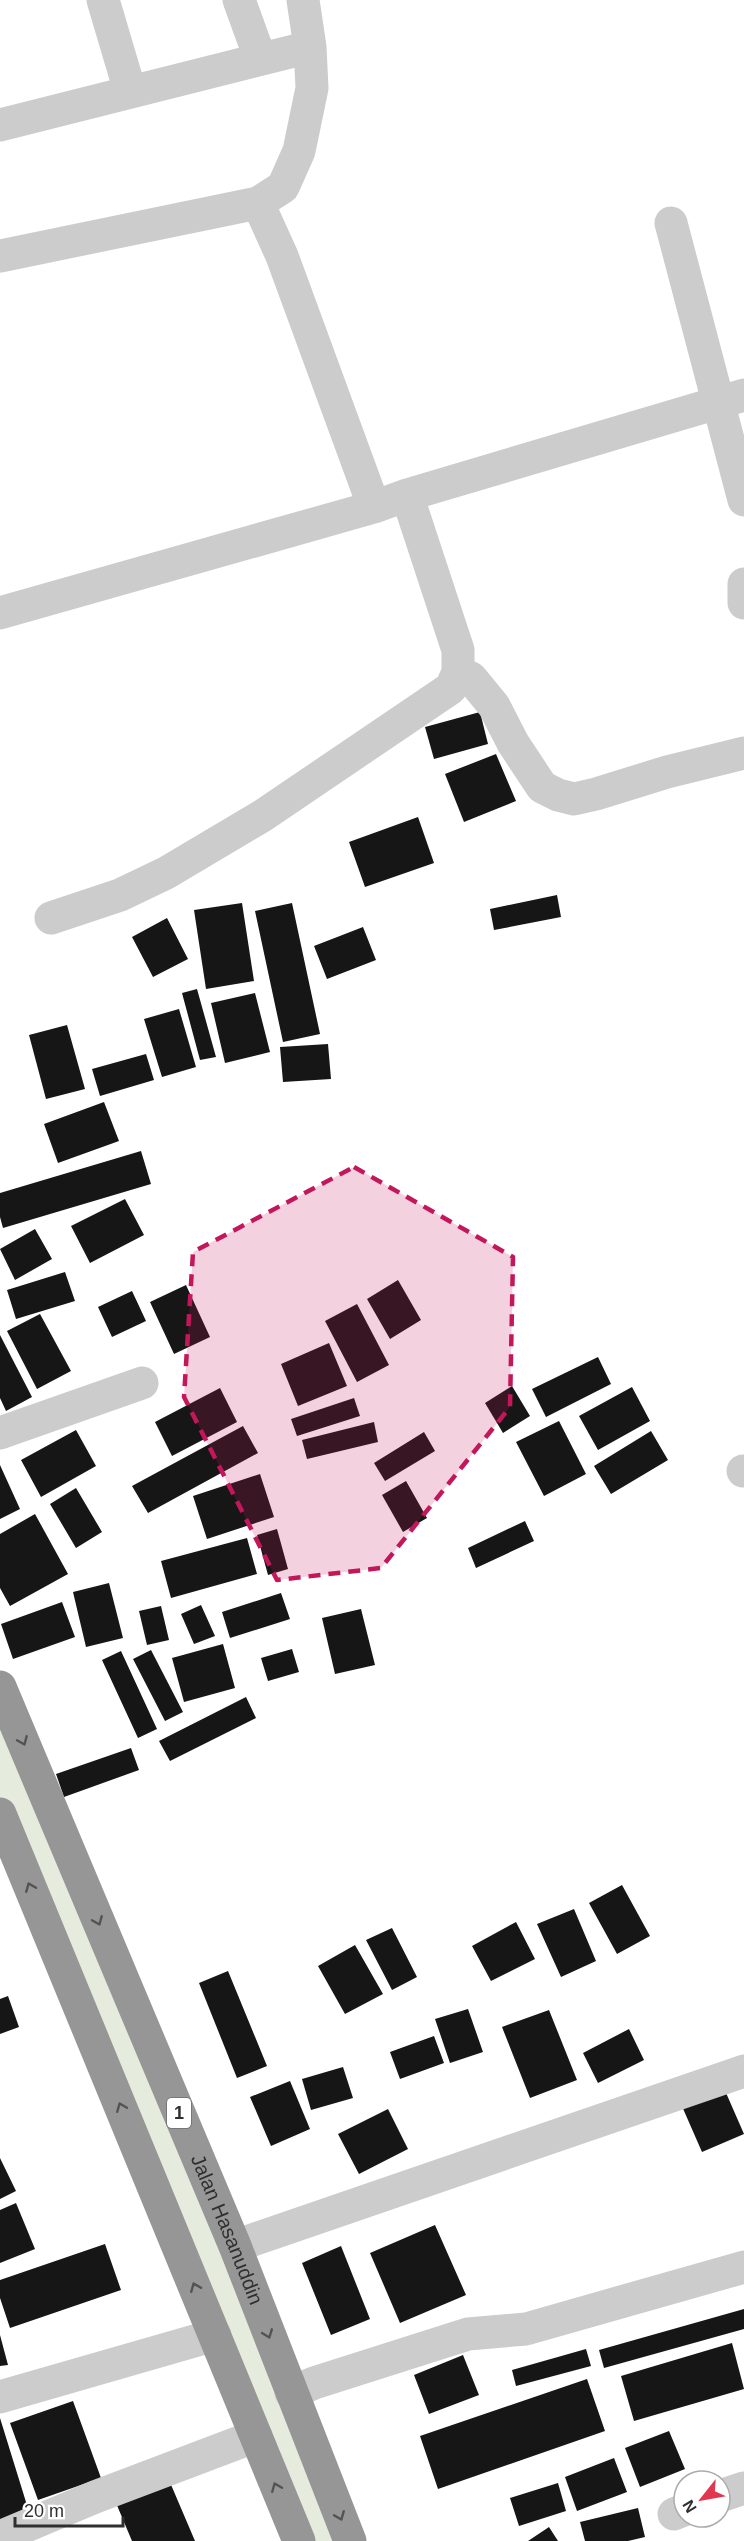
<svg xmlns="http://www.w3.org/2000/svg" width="744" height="2541" font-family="Helvetica,sans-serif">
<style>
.green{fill:#e6ecdd}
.building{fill:#161616}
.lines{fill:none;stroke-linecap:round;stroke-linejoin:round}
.minor{stroke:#ccc;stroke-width:33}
.highway{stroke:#969696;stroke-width:33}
.oneway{stroke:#535353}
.marked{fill:#c2185b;fill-opacity:0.2;stroke:#c2185b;stroke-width:4.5;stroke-dasharray:12 8;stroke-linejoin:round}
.labels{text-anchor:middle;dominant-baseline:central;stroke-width:6;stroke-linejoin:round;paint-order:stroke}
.shield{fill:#fff;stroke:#6d6d6d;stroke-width:1.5}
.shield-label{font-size:18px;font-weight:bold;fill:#2f2f2f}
.street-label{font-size:20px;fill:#2f2f2f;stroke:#fff}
</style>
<rect width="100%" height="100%" fill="#fff"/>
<path class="green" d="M0,1687L350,2541H299L0,1814Z"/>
<path class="building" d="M480,712L488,744L434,759L425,727Z
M496,754L516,801L464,822L445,774Z
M418,817L434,863L365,887L349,842Z
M557,895L561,917L494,930L490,909Z
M242,903L254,981L206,989L194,910Z
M292,903L320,1034L283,1042L255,911Z
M167,918L188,959L153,977L132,937Z
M363,927L376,960L327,979L314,946Z
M197,989L216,1057L200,1060L182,993Z
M255,993L270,1052L225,1063L211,1003Z
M179,1009L196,1067L162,1077L144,1019Z
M67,1025L85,1089L46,1099L29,1035Z
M328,1044L331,1079L283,1082L280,1047Z
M146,1054L154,1080L100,1096L92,1069Z
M104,1102L119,1141L58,1163L44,1124Z
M141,1151L151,1184L3,1228L0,1217V1193Z
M125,1199L144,1235L90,1263L71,1226Z
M35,1229L52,1259L15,1280L0,1249Z
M65,1272L75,1301L16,1319L7,1290Z
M398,1280L421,1320L390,1339L367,1299Z
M186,1285L210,1337L174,1354L150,1302Z
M132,1291L146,1321L112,1337L98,1307Z
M357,1304L389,1365L357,1382L325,1321Z
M40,1314L71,1371L37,1389L7,1331Z
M0,1335L32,1397L6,1411L0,1398Z
M329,1343L347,1386L298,1406L281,1364Z
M598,1357L611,1384L546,1417L532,1389Z
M512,1386L530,1416L503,1433L485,1403Z
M632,1387L650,1421L598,1450L579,1416Z
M220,1388L237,1422L172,1456L155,1422Z
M354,1398L360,1416L297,1436L291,1419Z
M559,1421L586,1474L544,1496L516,1442Z
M374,1422L378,1442L307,1459L302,1440Z
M243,1426L258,1453L148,1513L132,1486Z
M76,1430L96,1466L41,1497L21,1460Z
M651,1431L668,1460L611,1494L594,1466Z
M424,1432L435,1451L385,1481L374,1463Z
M0,1465L20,1509L0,1519Z
M260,1474L274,1517L207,1539L193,1496Z
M406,1481L427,1518L403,1532L382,1495Z
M76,1488L102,1532L76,1548L50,1504Z
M35,1514L68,1574L10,1606L0,1588V1534Z
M525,1521L534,1541L476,1568L468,1548Z
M277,1529L288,1569L268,1575L257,1535Z
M247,1538L257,1574L171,1598L161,1561Z
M109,1583L123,1638L86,1647L73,1592Z
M281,1593L290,1619L230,1638L222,1612Z
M62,1602L75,1637L13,1659L1,1624Z
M201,1605L215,1636L194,1644L181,1614Z
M161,1606L169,1640L147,1645L139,1611Z
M361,1609L375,1665L335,1674L322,1618Z
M223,1644L235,1688L184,1702L172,1658Z
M292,1649L299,1672L268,1681L261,1658Z
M151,1650L183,1712L165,1721L133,1659Z
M121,1651L157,1729L138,1738L102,1660Z
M246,1697L256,1718L170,1761L159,1741Z
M131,1748L139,1770L64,1797L56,1774Z
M622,1885L650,1936L617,1954L589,1903Z
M574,1909L596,1961L561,1977L537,1924Z
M516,1922L535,1959L491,1981L472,1946Z
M392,1928L417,1977L392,1990L366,1940Z
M355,1945L383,1994L345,2014L318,1966Z
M228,1971L267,2066L237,2078L199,1983Z
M8,1996L19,2027L0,2034V1999Z
M468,2009L483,2052L450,2063L435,2019Z
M549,2010L577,2080L530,2098L502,2027Z
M629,2029L644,2060L598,2083L583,2053Z
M434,2036L444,2063L400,2079L390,2052Z
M343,2067L353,2098L311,2110L302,2079Z
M290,2081L310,2129L271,2146L250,2097Z
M723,2086L744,2134L702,2152L681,2104Z
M388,2109L408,2149L359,2174L338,2134Z
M0,2158L16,2191L0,2199Z
M16,2203L35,2249L0,2263V2210Z
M435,2225L466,2295L400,2323L370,2253Z
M105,2244L121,2290L10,2328L0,2298V2280Z
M341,2246L370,2319L331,2335L302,2263Z
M744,2309V2329L604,2368L599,2350Z
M0,2335L8,2365L0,2366Z
M732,2343L744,2389L634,2421L621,2376Z
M586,2349L591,2366L516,2386L512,2370Z
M463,2355L479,2395L429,2414L414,2375Z
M587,2379L605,2431L438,2489L420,2436Z
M73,2401L101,2478L38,2500L10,2423Z
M0,2418L30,2515L0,2524Z
M669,2431L685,2469L640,2487L625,2448Z
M614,2458L627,2492L577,2511L565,2477Z
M169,2480L195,2541H132L116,2503Z
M558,2483L566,2511L519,2526L510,2498Z
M638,2508L645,2537L628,2541H585L580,2522Z
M549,2527L558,2541H528Z"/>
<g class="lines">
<path class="minor" d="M103,0L130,91
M239,0L260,58
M0,125L310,47
M258,203L282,256L374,507
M671,223L744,500
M0,256L258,203L283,187L299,151L312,88L310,47L303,0
M744,584V603
M0,613L374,507L407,495L744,395
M458,672L471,678L494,706L513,743L542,787L558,795L574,799L596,794L667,772L744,753
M51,918L120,895L166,873L262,816L451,688L458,672V650L407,495
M0,1433L142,1383
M743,1471H744
M235,2246L744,2071
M291,2393L314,2383L468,2334L526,2329L744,2267
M0,2397L215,2335
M720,2496L744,2488
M674,2514L684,2510
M0,2537L95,2497L256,2436"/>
<g class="highway">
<path id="s1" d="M0,1687L235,2246L350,2541"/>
<path d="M0,1814L299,2541"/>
</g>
</g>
<defs><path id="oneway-chevron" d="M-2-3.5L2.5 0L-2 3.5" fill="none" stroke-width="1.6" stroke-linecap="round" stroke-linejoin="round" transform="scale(1.5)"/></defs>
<g class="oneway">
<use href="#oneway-chevron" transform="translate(23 1741) rotate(67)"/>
<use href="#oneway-chevron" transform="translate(30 1887) rotate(-112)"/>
<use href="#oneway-chevron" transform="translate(98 1921) rotate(67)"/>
<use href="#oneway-chevron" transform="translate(121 2107) rotate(-112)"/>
<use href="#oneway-chevron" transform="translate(195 2287) rotate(-112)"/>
<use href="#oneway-chevron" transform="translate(268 2334) rotate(69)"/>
<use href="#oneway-chevron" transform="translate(276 2487) rotate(-112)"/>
<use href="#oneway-chevron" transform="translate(340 2516) rotate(68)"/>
</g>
<path class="marked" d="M354,1167L513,1257L510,1407L381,1568L277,1580L184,1397L193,1252Z"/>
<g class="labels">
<rect class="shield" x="167" y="2098" width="24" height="30" rx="4.5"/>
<g class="shield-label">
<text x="179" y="2113">1</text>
</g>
<g class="street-label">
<text stroke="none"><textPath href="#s1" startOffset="588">Jalan Hasanuddin</textPath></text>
</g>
</g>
<g transform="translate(702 2499) rotate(239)"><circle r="28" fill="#ffffff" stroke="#acacac" stroke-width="1.5"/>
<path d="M0-4.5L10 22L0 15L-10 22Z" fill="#e1364f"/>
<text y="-9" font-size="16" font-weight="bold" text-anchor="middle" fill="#2f2f2f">N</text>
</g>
<path d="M15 2517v9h108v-9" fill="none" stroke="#2f2f2f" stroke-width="3"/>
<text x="24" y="2517" font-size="18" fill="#2f2f2f" stroke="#ffffff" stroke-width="4.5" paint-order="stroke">20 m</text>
</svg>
